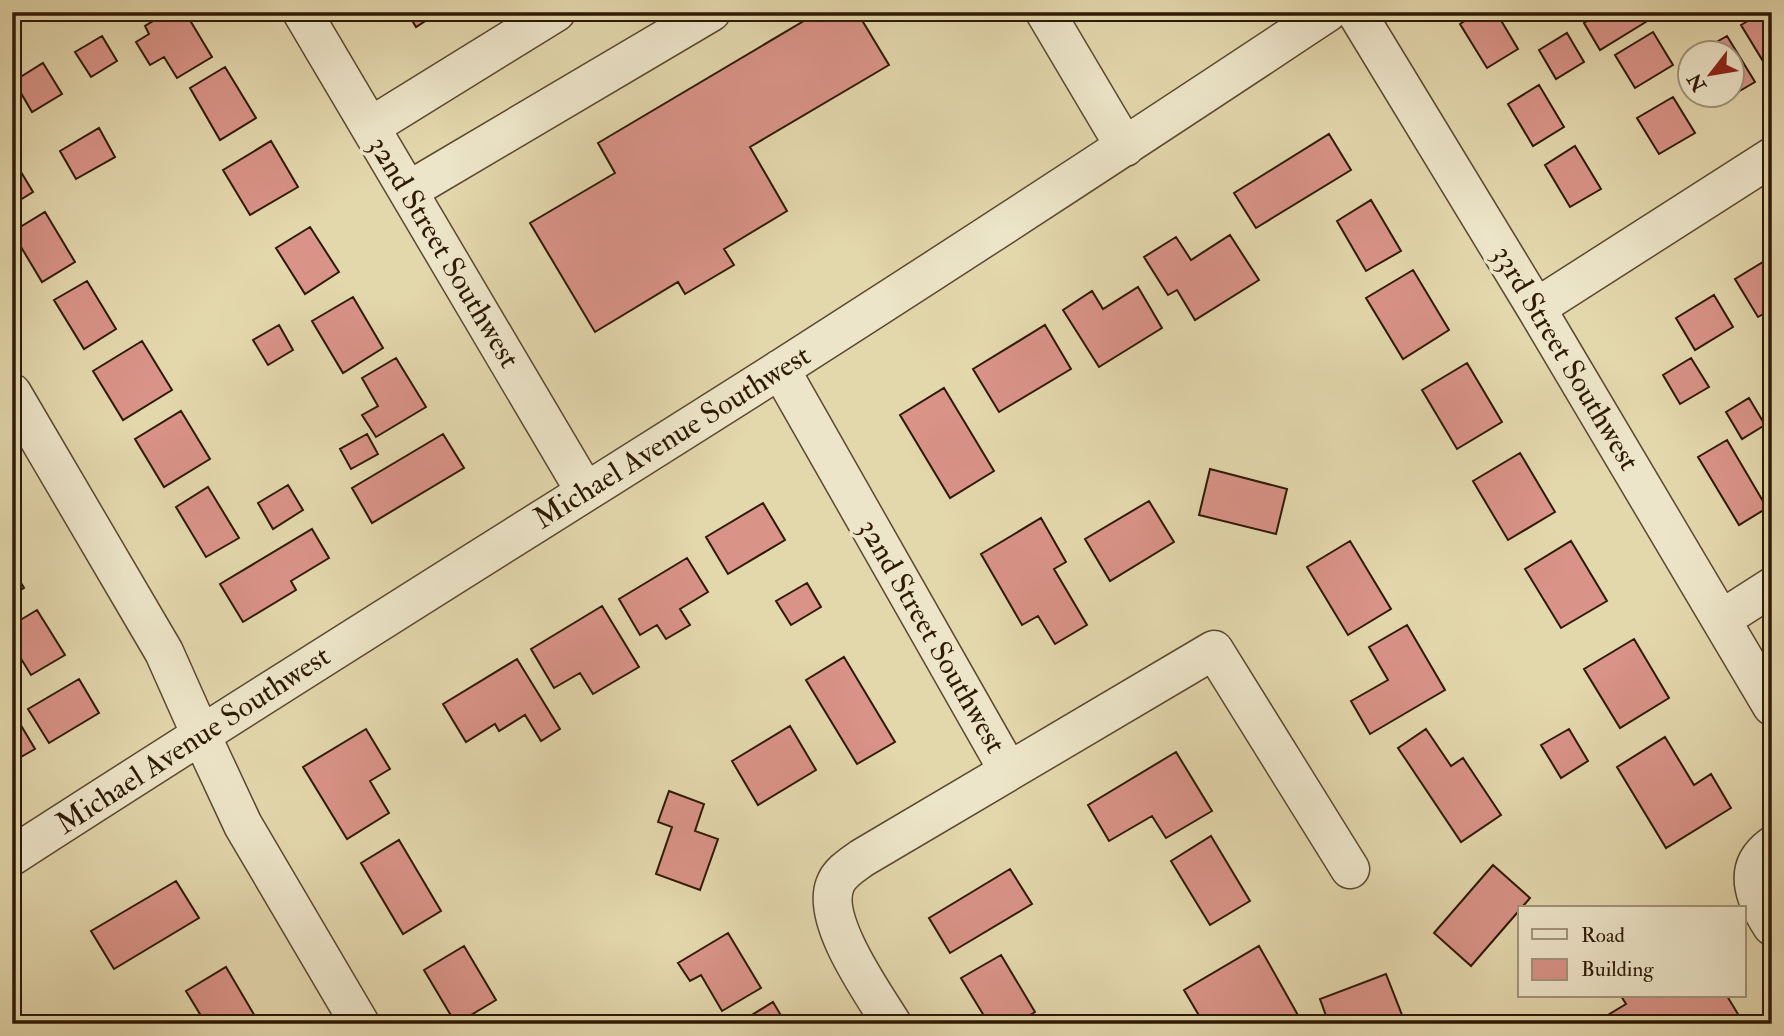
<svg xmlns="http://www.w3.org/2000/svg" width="1784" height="1036" font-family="'IM FELL Double Pica',serif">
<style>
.building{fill:#d99387;stroke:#2e1a05;stroke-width:2}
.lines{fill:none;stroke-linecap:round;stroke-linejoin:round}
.minor-casing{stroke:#5b492f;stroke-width:41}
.minor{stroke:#ede5c9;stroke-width:38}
.labels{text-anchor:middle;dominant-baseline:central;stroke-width:7;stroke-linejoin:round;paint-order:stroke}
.street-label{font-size:30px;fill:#2e1a05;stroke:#ede5c9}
</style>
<rect width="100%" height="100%" fill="#e3d7ac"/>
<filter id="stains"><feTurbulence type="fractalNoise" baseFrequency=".00286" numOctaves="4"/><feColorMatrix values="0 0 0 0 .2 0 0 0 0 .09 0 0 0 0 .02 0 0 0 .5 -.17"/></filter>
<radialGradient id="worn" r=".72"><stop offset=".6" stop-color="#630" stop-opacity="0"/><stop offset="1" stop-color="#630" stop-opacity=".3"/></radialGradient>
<path class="building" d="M168,12H185L212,57L177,78L164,57L150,65L136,42L149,34L145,26Z
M407,12H439L416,27Z
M819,12H857L889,65L750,147L787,211L724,249L734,265L685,294L678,282L595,332L530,223L615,173L598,143Z
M1479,12H1496L1518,49L1487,68L1460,24Z
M1602,12H1644L1649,20L1600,50L1584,23Z
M1763,12H1772V69L1769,71L1741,25Z
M1653,32L1673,65L1635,88L1615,55Z
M1567,33L1584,62L1556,79L1539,50Z
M102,36L117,61L91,77L75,52Z
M1727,36L1755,82L1721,102L1716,94H1732V52H1699Z
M43,63L62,94L32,112L14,81Z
M225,67L256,118L220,140L190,88Z
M1539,85L1564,127L1533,146L1508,104Z
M1673,97L1695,133L1659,154L1637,118Z
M99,128L115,157L76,179L60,151Z
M1329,134L1351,170L1256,228L1234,193Z
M271,141L298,187L250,215L223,170Z
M1575,146L1601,189L1570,207L1545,165Z
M12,157L33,192L12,205Z
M1371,200L1401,251L1366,271L1337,221Z
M45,212L75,262L42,282L12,232Z
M310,227L339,272L305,294L276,248Z
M1230,235L1259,280L1195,320L1177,290L1168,295L1144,257L1176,237L1191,260Z
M1768,259L1772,266V309L1758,317L1735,279Z
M1413,270L1449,330L1403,359L1366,298Z
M87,281L116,329L84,349L54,300Z
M1138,287L1162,328L1099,367L1063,310L1092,291L1103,309Z
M1714,295L1733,327L1695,350L1676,318Z
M353,297L383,348L343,373L312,321Z
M279,325L293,350L268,365L253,340Z
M1045,325L1071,369L999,412L973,369Z
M142,341L172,390L123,420L93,371Z
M396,358L426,407L376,437L362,415L378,406L362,378Z
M1691,358L1709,387L1680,404L1663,375Z
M1467,363L1502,422L1457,449L1422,390Z
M944,388L994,471L950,498L900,415Z
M1749,398L1765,425L1742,439L1726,412Z
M181,411L210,459L164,487L135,439Z
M367,434L378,454L351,469L340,449Z
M443,434L464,468L372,523L352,488Z
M1727,440L1767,508L1739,525L1698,457Z
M1520,453L1555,512L1508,540L1473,481Z
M1210,469L1287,489L1276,534L1199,515Z
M288,485L303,510L273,529L258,503Z
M208,487L239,538L206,557L176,507Z
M1149,501L1174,542L1110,581L1085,539Z
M763,503L785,540L728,574L706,537Z
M1041,518L1066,562L1054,569L1087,625L1055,644L1038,616L1022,625L981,554Z
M312,529L329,558L291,581L296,590L243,622L220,584Z
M1350,541L1391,609L1348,635L1307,567Z
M1571,541L1607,601L1561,628L1525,569Z
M687,558L708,592L680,609L690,625L666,639L657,625L640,635L619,599Z
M12,568L24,588L12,595Z
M807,583L821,607L791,625L776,601Z
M602,606L639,667L593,694L580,673L554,688L531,649Z
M37,610L65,655L31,675L12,644V625Z
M1407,625L1445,690L1370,734L1351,701L1388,680L1369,647Z
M1634,639L1669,698L1620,728L1584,669Z
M844,657L895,742L857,764L806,680Z
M517,659L560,729L541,741L525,715L499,731L495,724L466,742L443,704Z
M79,679L99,713L49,743L28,709Z
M16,717L35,749L12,762V719Z
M790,726L816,770L758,805L732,761Z
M366,729L390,769L370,781L389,813L347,839L303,767Z
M1426,729L1451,766L1463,758L1501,815L1461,842L1398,748Z
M1569,729L1588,761L1561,778L1541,745Z
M1665,737L1694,785L1711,774L1731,808L1666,848L1617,767Z
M1176,752L1212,811L1166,838L1152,816L1109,841L1088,805Z
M669,791L704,804L695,831L718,839L700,890L656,874L672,827L658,822Z
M1211,836L1250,901L1210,925L1171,861Z
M399,840L441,911L403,934L361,863Z
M1493,865L1530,898L1471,966L1434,933Z
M1010,869L1032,904L950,953L929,918Z
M176,881L199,918L114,969L91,931Z
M728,933L761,988L722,1011L701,975L690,981L678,963Z
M464,946L496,1000L456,1024L424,970Z
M1259,946L1299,1017L1288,1024H1204L1184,990Z
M1001,955L1035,1012L1015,1024H989L961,978Z
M226,967L259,1023L258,1024H206L186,991Z
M1386,974L1404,1020L1394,1024H1329L1320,999Z
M1621,996H1727L1744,1024H1593L1626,1004Z
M773,1002L786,1024H737Z"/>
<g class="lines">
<defs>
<path id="minor" d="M302,12L585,491
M1045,12L1125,147
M1356,12L1536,308L1772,706
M370,127L556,12
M408,191L711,12
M1536,308L1772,157
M780,369L1008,770
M12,393L164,652L201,735L243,825L360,1024
M1722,619L1772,587
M1772,846C1741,869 1755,900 1772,926
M12,856C267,691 525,531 782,368C965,251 1147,132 1328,12
M892,1024C873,993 821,921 835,885C839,873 852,865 862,858L1214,650L1350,869"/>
</defs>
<use href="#minor" class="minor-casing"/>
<use href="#minor" class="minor"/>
</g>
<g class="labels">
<g class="street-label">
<text transform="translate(444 252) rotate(59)">32nd Street Southwest</text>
<text transform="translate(1566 358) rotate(59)">33rd Street Southwest</text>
<text transform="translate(672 437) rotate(-32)">Michael Avenue Southwest</text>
<text transform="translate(932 636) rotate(60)">32nd Street Southwest</text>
<text transform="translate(193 740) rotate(-33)">Michael Avenue Southwest</text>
</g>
</g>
<rect width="1784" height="1036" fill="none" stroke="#e3d7ac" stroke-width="42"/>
<rect x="14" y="14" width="1756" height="1008" fill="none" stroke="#2e1a05" stroke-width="3.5"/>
<rect x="21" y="21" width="1742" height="994" fill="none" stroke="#2e1a05" stroke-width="2"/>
<rect x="1518" y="906" width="228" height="91" fill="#ede5c9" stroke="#a1947b" stroke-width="2"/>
<rect x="1532" y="929" width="35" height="10" fill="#ede5c9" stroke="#a1947b" stroke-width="2"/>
<text x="1581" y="942" font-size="21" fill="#2e1a05">Road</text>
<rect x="1532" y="959" width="35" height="21" fill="#d99387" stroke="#a1947b" stroke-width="2"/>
<text x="1581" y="976" font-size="21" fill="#2e1a05">Building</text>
<g transform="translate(1711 74) rotate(239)"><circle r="33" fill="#ede5c9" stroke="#a1947b" stroke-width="2"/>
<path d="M0-5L12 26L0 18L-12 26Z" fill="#8f2418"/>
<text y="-10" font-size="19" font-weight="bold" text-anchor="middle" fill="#2e1a05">N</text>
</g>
<rect width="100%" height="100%" filter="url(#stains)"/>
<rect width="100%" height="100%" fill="url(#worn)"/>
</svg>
